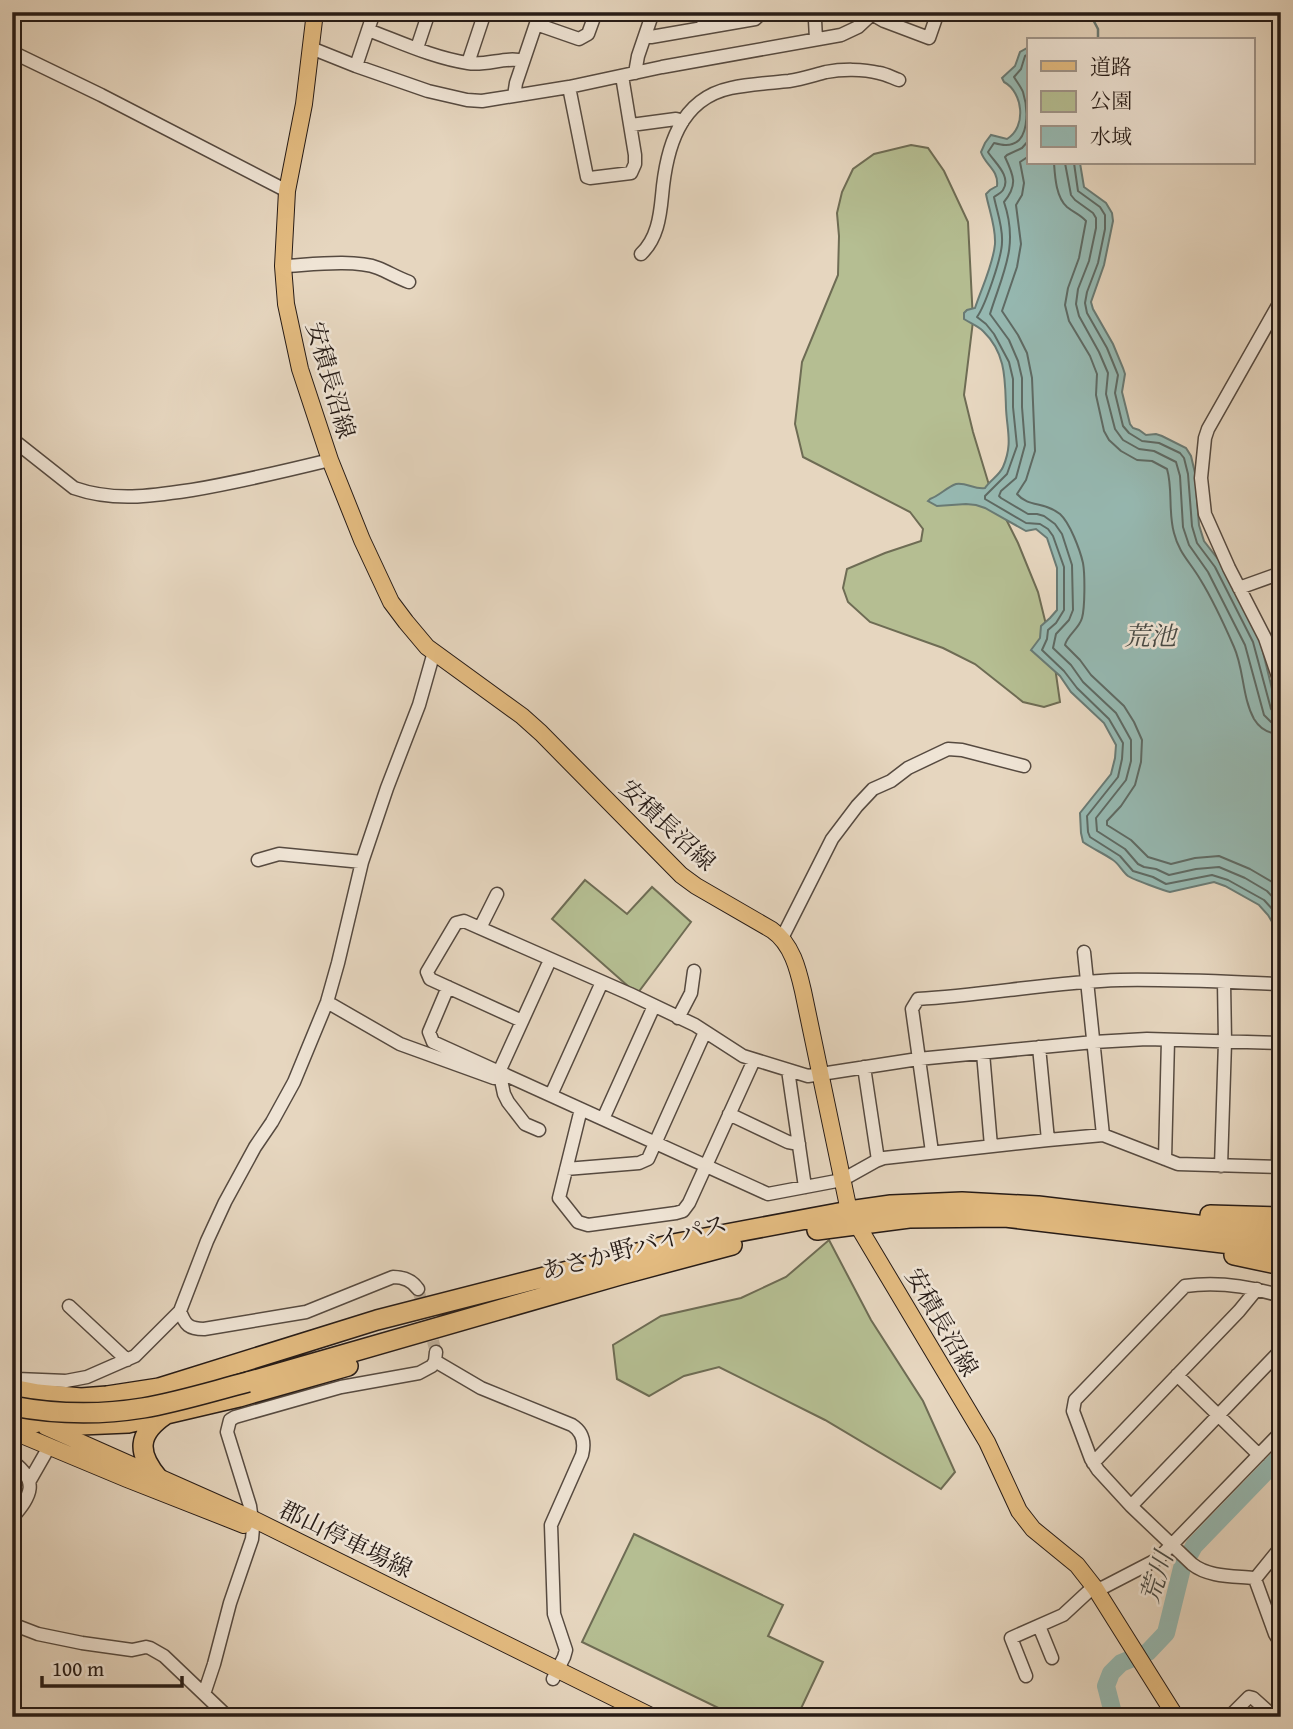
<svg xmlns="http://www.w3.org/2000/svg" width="1293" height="1729" font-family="'Gentium Book Plus','Noto Serif JP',serif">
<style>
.green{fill:#b5be92;stroke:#6e6c54;stroke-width:2}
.water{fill:#96b9b2;stroke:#697a74;stroke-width:2}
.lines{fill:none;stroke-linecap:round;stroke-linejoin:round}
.shore{stroke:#5e6a64;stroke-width:2}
.stream{stroke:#697a74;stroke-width:2.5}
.river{stroke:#96b9b2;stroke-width:18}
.minor-tunnel{stroke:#c0b19d;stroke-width:12;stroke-dasharray:12 6;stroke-linecap:butt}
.minor-casing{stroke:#564a40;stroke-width:15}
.major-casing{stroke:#261b16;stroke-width:18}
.highway-casing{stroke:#261b16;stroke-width:22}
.minor{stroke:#efe4d5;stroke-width:12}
.major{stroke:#e3bb80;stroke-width:16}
.highway{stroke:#e3bb80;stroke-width:19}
.highway-bridge-casing{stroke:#261b16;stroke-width:22;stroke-linecap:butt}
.highway-bridge{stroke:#e3bb80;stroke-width:19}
.labels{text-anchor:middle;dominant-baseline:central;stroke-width:5;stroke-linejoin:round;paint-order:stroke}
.street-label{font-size:24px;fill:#261b16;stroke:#efe4d5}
.water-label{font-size:26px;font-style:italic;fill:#484a45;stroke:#efe4d5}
</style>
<rect width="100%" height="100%" fill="#e6d6bf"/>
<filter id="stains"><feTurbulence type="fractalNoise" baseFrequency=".00286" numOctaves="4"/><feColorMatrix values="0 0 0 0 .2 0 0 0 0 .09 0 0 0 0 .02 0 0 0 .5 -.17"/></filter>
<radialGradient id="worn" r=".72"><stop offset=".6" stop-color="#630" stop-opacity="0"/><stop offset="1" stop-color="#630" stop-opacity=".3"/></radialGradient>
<path class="green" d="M911,145L928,148L944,171L968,222L973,321L964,395L973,432L989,485L1018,543L1038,592L1053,653L1060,702L1044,707L1023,702L975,664L943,648L870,622L848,602L843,588L847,569L885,553L921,541L923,529L910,512L803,457L795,424L802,362L838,275L839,236L837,213L842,192L853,169L874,154Z
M585,880L627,914L652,887L691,922L637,994L552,919Z
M829,1240L871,1320L923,1401L955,1472L941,1489L825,1420L719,1367L684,1376L649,1396L617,1379L613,1345L661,1316L741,1298L786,1277Z
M634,1534L783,1605L768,1636L823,1662L797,1717H737L582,1642Z"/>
<path class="water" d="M1029,47V163H1080L1084,187L1106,203L1112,213L1113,221L1104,265L1091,302L1093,309L1113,344L1123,368L1125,374L1122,392L1130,424L1133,428L1139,430L1146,435L1156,434L1162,436L1186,448L1191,456L1195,473L1199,525L1204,541L1221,563L1260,640L1275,701L1281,716V937L1268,915L1259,905L1225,886L1214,882L1170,892C1165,891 1132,879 1128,876C1122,871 1119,864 1113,860C1103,853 1093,849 1083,842L1081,833L1080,813L1111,774L1115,758L1116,745L1104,723L1071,692L1060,676L1031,650L1040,638L1041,626L1050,618L1057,610V568L1047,538L1036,529L1026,531L985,508L976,505L966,504L937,506L928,501L930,499C939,496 947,487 956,484C966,482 975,490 985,488C990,480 999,476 1003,467C1013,444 1007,431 1006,408C1005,379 1006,353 983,331C978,326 970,323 964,319V313L967,310L975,308C982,287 993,265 995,244C996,227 989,210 986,194L990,190L997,186C999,170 985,165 981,152L985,143L991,135L1007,139C1027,127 1023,92 1004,82L1002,78L1015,66L1020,52Z"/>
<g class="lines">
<path class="shore" d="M1029,54L1025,56L1021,69L1014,77C1017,82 1021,87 1023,92C1028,108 1031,146 1005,145C1002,145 998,144 994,143L988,152C994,162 1012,176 1003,190C1001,193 997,195 994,197C997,212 1003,227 1002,242C1002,257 985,306 977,317L986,324L994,334L1009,362L1013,379V407L1017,446L1007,474L985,496V499L1026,523L1040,524L1048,529L1053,536L1064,567V610L1056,623L1048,630L1047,639L1042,650L1064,671L1077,688L1109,719L1123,743L1122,759L1118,777L1087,816L1088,832L1090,837L1120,856L1133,871L1153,877L1166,884L1212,875L1228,880L1264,900L1274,911L1281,924
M1029,140L1022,148L1007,155L1005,157C1014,176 1018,185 1004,202C1019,246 1003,272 990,314L1009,340L1018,361L1022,378V407L1025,445L1016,478L1001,491L999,496L1001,498L1028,514H1037L1044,516L1055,524L1062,534L1072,565L1073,610L1069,620L1056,634L1053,648L1071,665L1083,682L1116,713L1131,740V761L1126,780L1096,818L1097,831L1125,849L1138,864L1144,867L1156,869L1169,875L1196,869L1219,867L1245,878L1267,891L1281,906
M1029,156L1020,162L1024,183L1022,195L1016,205L1021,244L1017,267L1002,311L1018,335L1027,353L1032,378L1035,451L1026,480L1017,494C1029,508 1044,501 1060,514C1070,523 1080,550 1083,563C1085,574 1085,608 1082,618C1079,629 1067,635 1065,645L1080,660L1091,675L1124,706L1134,722L1142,740L1141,762L1135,785L1121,806L1107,821V825L1131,840L1148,857L1171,864L1195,858L1219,856L1250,869L1274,883L1281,890
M1054,163C1055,177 1056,197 1067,207C1073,212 1081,215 1086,221L1079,258L1068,288L1065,305L1069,321L1090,356L1097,374L1096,395L1104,431L1109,440L1121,451L1137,460L1152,461L1167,469C1173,489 1168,512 1174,533C1179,553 1190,562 1200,579C1213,600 1224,624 1234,647C1244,669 1242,697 1254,719C1260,729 1269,734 1281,734
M1065,163L1071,195L1075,200L1093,213L1096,218V228L1089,261L1078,289L1076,304L1079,316L1099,352L1108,373L1106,394L1115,429L1123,440L1139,449L1154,451L1176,462L1180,476L1183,527L1189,545L1208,572L1245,645L1264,715L1271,722L1281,723
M1074,163L1078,191L1100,207L1105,215V229L1098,263L1087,292L1085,303L1087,313L1107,348L1116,370L1118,375L1115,393L1123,426L1129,433L1142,441L1159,443L1180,453L1184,458L1188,474L1192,526L1197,543L1215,567L1253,642L1271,709L1275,714L1281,715"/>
<path class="stream" d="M1089,12L1098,29V40"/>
<path class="river" d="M1114,1717L1106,1686L1111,1673L1121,1663L1148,1652L1166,1633L1182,1568L1194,1546L1281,1456"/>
<path class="minor-tunnel" d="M418,1289L436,1352"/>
<defs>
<path id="minor" d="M872,14L884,21L929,38L938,12
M536,24L579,39L588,34L596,12
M702,28L707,12
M368,30C400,42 434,58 468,63C487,66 507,56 523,61
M645,36L651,37L755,19L763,12
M816,39L815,20L818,12
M311,48L356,66L428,91L467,100L482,101L569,87L662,67L841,35L858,27L874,12
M417,48L429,12
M12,52L101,95L287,191
M468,63L485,12
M356,66L374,12
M635,73L638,56L653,12
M569,87L587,177L590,178L631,173L635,164V155L622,76
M514,96L516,83L540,12
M631,125L676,119L683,121
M641,254C657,239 660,217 662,196C666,149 679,99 731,88C750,84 770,83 789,81C802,79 814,75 826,72C842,69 863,69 879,73C886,74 893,78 899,80
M283,266C308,265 355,259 378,268C388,272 398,278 409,282
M1281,300L1208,429L1205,438L1201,478L1205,514L1229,568L1265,638L1281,685
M12,439L74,488C114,502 152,496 192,490C239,482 285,471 330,460
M1239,588L1281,573
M258,860L279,854L362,862
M480,928L497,894
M782,938L832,839L857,806L873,789L891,781L908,768L948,749L962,750L1024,766
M1084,952L1103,1135
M448,987L429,1032L433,1042L768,1194L842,1180L876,1161L884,1158L1048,1140L1103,1135L1178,1164L1281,1167
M327,1002L400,1044L494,1078
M678,1018L691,993L694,971
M522,1021L430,979L427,972L456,923L464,921L630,994L695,1025L743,1056L808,1076L918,1059L1094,1042L1147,1039L1281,1043
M1039,1047L1048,1140
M983,1053L991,1146
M864,1067L878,1160
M788,1070L805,1187
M499,1072L550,960
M501,1080L504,1094L508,1102L525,1124L539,1130
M551,1095L602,982
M581,1109L559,1198L578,1222L588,1225L676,1213L683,1211L689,1203L754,1060
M729,1114L788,1142L799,1144
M603,1119L654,1006
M932,1152L912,1009L918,999C986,995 1053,982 1120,980C1174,979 1227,982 1281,984
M1165,1159L1168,1040
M1221,1166L1225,1042L1224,982
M1278,1167L1279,1042
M566,1169L639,1163L648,1159L705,1032
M1281,1296C1249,1286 1218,1281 1185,1286L1075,1400L1073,1411L1091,1459L1098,1470L1131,1506L1192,1564C1208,1577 1233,1576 1253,1578L1255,1579L1275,1634L1281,1644
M69,1306L127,1360
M180,1311C185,1325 189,1329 204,1329L306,1312L393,1277C403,1277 412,1280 418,1289
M435,1361L481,1388L572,1425C583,1432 585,1443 582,1455L551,1525L554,1614L566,1650L564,1657L553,1679
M1177,1375L1259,1455
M12,1377L17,1379L66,1381L87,1377L135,1356L180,1311L207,1241L225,1202L255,1147L272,1122L294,1082L327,1002L338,963L362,862L387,788L419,705L434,652
M12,1461C39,1481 32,1495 12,1518
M1093,1463L1239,1311L1257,1289
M29,1482L49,1447
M1131,1506L1281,1350
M1255,1579L1281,1547
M12,1624L38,1634L82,1643L132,1650L146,1647L150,1648L164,1656L228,1717
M1039,1626L1052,1658
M1026,1676L1011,1638L1063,1615L1090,1590L1104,1587L1158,1559L1281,1432
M204,1694L214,1664L230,1603L252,1539L253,1528L250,1506L227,1432L230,1420L235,1417L341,1387L419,1373L432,1366L435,1361L436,1352
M1229,1717L1249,1697L1253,1698L1274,1717"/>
<path id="major" d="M315,12L304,104L287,191L283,266L286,304L300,369L330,460L362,540L391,602L406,622L427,647L522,716L541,733L681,875L696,886L772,930C792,944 798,969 803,991L849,1211L987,1442L1019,1511L1033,1529L1077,1565L1095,1588L1176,1717
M46,1427L251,1518L653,1717
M12,1431L127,1479L244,1525"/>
<path id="highway" d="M1210,1215L1281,1217
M817,1230L909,1218L1005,1217L1281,1250
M1234,1255L1281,1265
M248,1382L620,1275L732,1245
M12,1389L38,1394L81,1398L107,1396L159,1388L377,1320L673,1244L849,1211L891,1205L962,1202L1038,1206L1281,1235
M12,1429L41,1421L61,1424L81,1425L128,1423L239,1397L348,1366
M158,1478C137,1453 137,1434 165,1415"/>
</defs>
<use href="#minor" class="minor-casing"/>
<use href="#major" class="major-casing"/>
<use href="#highway" class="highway-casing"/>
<use href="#minor" class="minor"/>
<use href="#major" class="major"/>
<use href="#highway" class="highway"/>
<defs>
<path id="highway-bridge" d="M12,1406C54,1414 100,1415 143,1408C178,1402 213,1391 248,1382"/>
</defs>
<use href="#highway-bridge" class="highway-bridge-casing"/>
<use href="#highway-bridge" class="highway-bridge"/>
</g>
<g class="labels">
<g class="street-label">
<text transform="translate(331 380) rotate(74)">安積長沼線</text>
<text transform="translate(668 825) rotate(43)">安積長沼線</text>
<text transform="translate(634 1247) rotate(-15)">あさか野バイパス</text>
<text transform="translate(942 1322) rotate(60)">安積長沼線</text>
<text transform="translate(346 1539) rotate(26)">郡山停車場線</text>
</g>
<g class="water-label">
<text x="1150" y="635">荒池</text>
<text transform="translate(1156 1577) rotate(-72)">荒川</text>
</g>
</g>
<rect width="1293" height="1729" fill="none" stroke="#e6d6bf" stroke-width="42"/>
<rect x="14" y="14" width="1265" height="1701" fill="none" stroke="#261b16" stroke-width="3.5"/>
<rect x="21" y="21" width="1251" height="1687" fill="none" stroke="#261b16" stroke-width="2"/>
<rect x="1027" y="38" width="228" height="126" fill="#efe4d5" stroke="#9f9489" stroke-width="2"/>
<rect x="1041" y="61" width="35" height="10" fill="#e3bb80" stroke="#9f9489" stroke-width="2"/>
<text x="1090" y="74" font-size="21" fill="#261b16">道路</text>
<rect x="1041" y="91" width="35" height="21" fill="#b5be92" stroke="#9f9489" stroke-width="2"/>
<text x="1090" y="108" font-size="21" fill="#261b16">公園</text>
<rect x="1041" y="126" width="35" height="21" fill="#96b9b2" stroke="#9f9489" stroke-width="2"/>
<text x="1090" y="144" font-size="21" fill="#261b16">水域</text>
<path d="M42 1676v10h140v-10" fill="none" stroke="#261b16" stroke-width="3.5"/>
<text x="52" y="1676" font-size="21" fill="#261b16" stroke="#efe4d5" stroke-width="5" paint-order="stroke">100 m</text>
<rect width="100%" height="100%" filter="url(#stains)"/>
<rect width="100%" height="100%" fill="url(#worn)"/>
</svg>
